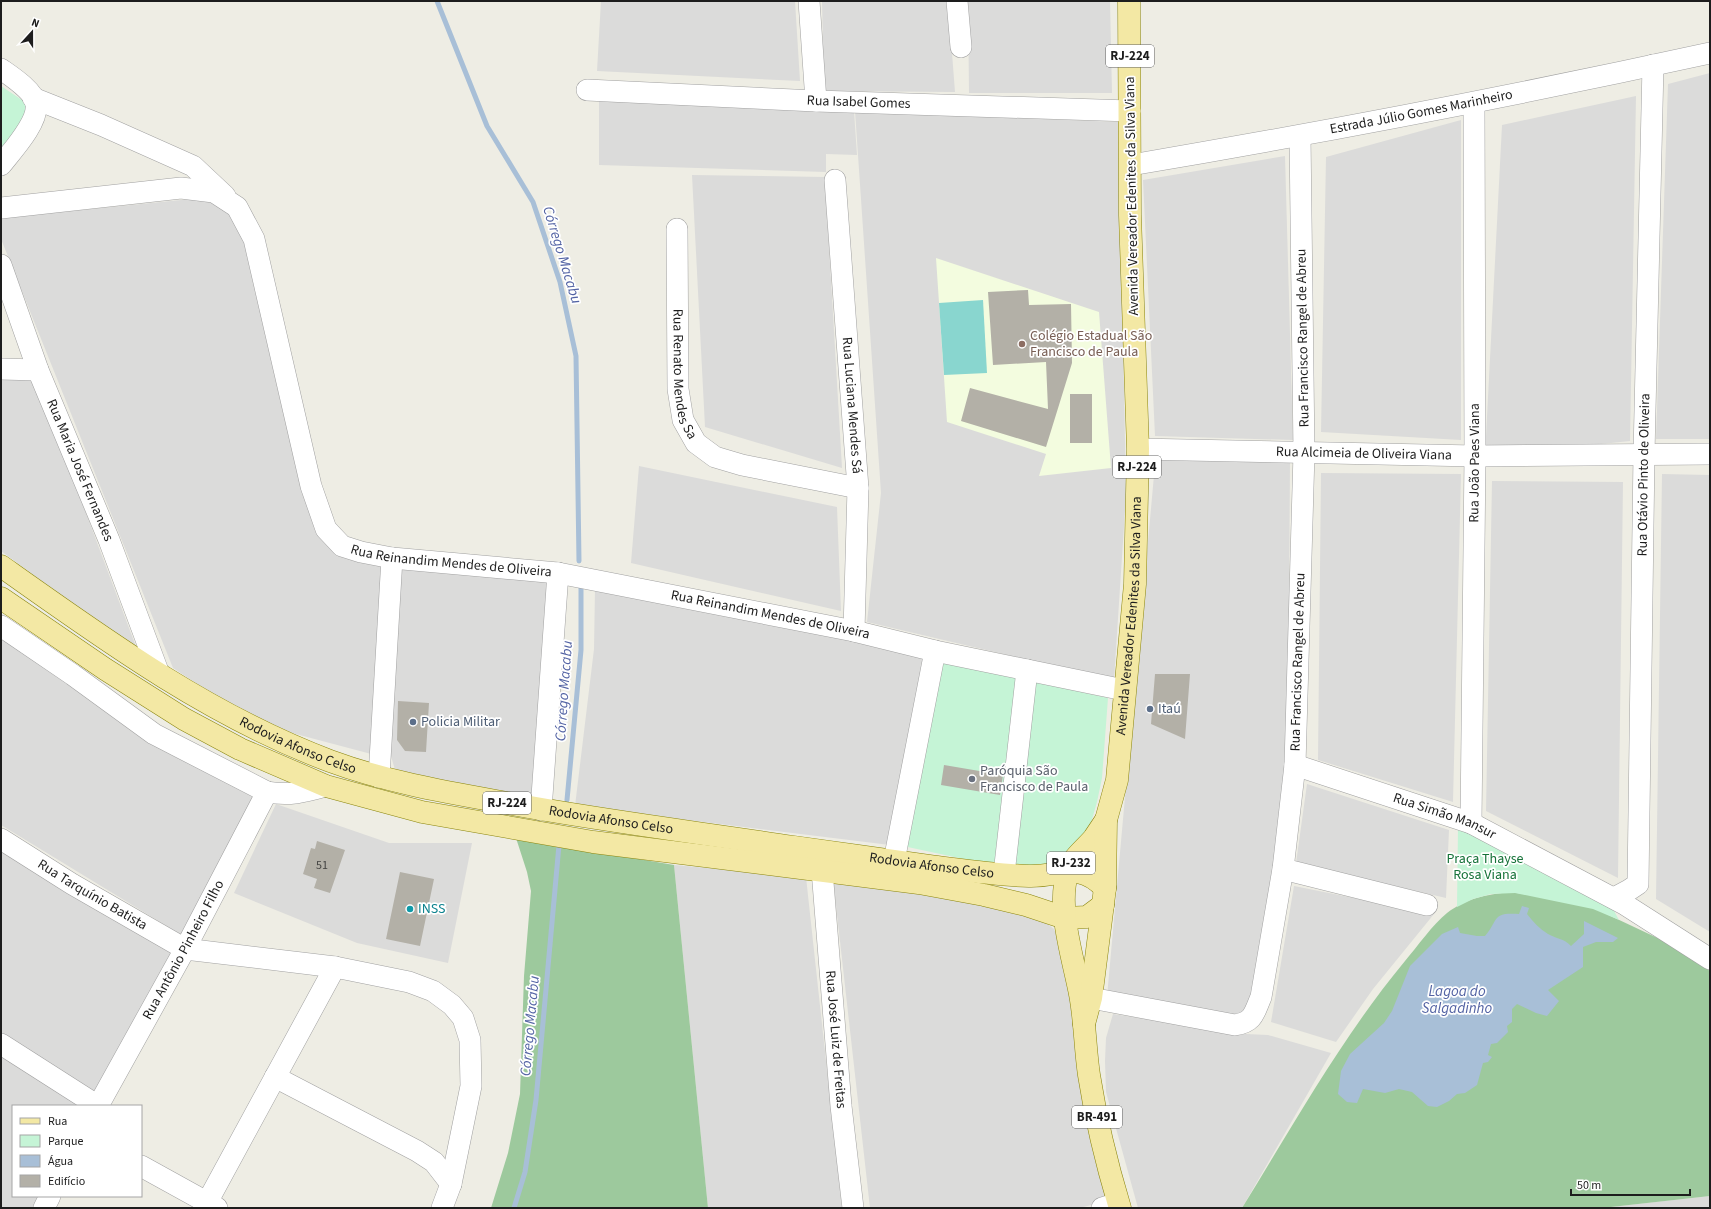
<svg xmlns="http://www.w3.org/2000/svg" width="1711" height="1209" font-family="'Source Sans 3',sans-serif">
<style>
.residential{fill:#dbdbda}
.education{fill:#f3fcdf}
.forest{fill:#9dc99d}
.park{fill:#c5f4d6}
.pitch{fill:#89d6cf}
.water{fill:#a8bfd7}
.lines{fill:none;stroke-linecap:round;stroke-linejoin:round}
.stream{stroke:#a8bfd7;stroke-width:5}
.building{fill:#b3b0a7}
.minor-casing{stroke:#a1a1a1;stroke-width:22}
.major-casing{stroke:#8a850d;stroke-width:23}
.minor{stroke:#fff;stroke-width:21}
.major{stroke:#f3e8a4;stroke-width:22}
.education-dot{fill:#8d6e63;stroke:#fff;stroke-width:1.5}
.service-dot{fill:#5c6f8a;stroke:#fff;stroke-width:1.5}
.worship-dot{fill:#6b7280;stroke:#fff;stroke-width:1.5}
.culture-dot{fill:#0f9aa8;stroke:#fff;stroke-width:1.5}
.labels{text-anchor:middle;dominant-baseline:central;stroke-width:3.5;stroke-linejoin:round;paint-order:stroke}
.number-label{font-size:12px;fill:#424240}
.shield{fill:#fff;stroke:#616161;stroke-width:1}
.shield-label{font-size:13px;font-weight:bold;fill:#1d1d1d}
.street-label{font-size:14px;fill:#1d1d1d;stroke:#fff}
.education-label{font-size:14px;fill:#785e54;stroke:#fff;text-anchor:start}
.service-label{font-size:14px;fill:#4e5e75;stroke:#fff;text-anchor:start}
.worship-label{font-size:14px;fill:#5b616d;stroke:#fff;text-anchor:start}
.park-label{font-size:14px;fill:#157238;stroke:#fff}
.culture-label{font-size:14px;fill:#0d838f;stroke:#fff;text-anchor:start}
.water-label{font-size:15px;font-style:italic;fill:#5363a4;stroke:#fff}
</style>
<rect width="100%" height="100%" fill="#eeede4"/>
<path class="residential" d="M601,1H795L800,81L597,71Z
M822,1H948L955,92L824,91Z
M968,1H1110L1112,93H969Z
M1710,73V439H1656L1668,84Z
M1636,96L1630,441L1485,456L1502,125Z
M599,100L854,111L857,155L826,154V172L599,165Z
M855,111L1119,122L1126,495L1114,680L867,622L881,493Z
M1461,120V440L1321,432L1326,157Z
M1285,156L1293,440L1155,436L1143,180Z
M692,175L825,177L842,468L705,427Z
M211,197L232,212L243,228L323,533L388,563L375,755L258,724L173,668L1,239V218Z
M1,373L34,374L138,652L1,551Z
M1156,453L1290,461L1288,762L1256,997L1237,1017L1107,997Z
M639,466L837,507L841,611L631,563Z
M1321,473L1461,474L1453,802L1318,760Z
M1662,474L1710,475V932L1656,899Z
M1492,481L1623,482L1618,878L1486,811Z
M399,564L554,578L537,801L396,773L390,753Z
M595,589L852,640L930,658L890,845L575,806L594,649Z
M1,636L256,797L183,936L1,825Z
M1307,784L1449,830L1446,898L1296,863Z
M276,804L389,843H472L448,963L357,943L234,893Z
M1,844L175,952L94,1093L1,1033Z
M674,865L806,877L842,1208H708Z
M833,879L1001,906L1041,919L1054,929L1066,955L1072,1022L1081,1085L1108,1201L1079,1208H870Z
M1294,886L1434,914L1373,989L1336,1042L1271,1022Z
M1113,1014L1246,1034L1268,1035L1331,1053L1242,1208H1138L1106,1092L1105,1061L1106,1038Z
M1,1055L84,1106H13V1196H40L34,1208H1Z
M1710,1196V1208H1601Z"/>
<path class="education" d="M936,258L1099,312L1111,468L1039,476L1046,454L947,422Z"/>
<path class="forest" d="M516,838L674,865L708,1208H491L508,1153L520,1094L524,976L531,891L527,872Z
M1509,892L1574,901L1598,910L1666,942L1710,971V1196L1602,1208H1242C1294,1124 1342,1037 1405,961C1417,947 1433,924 1447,913C1467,898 1485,895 1509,892Z"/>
<path class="park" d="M1,86L28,104L30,113L1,155Z
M940,660L1108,698L1102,778L1097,802L1091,823L1085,834L1063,858L1045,867L1015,870L903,846Z
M1458,828H1468L1613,909L1619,920L1593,909L1515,893L1491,894L1473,899L1457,907Z"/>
<path class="pitch" d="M983,300L987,373L944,375L939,303Z"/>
<path class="water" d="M1522,906L1529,908L1527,914C1533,922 1540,929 1548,934C1556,939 1564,938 1571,946L1584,934V921L1618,938L1613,942H1596L1583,947V967L1548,990L1559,1001L1547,1016L1536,1013L1517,1004L1512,1009V1022L1507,1026L1508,1032L1497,1043L1491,1044L1488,1055L1492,1057L1488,1062L1483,1063L1477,1085L1465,1093L1457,1094L1449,1101L1437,1107L1428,1106L1412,1092L1399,1089L1385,1093L1363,1089L1357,1103L1347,1102L1338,1094L1341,1071L1350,1054L1384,1023L1392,1011L1410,966L1442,934L1458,927L1460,933L1477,936H1485C1499,920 1491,912 1519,914Z"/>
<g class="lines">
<path class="stream" d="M437,1L487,126L533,202L560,282L576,356L579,561
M567,800L581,650V583
M514,1208L525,1172L536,1100L559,845"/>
</g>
<path class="building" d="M1028,290L1029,305L1071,304L1072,363L1046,447L961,421L970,388L1048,409L1046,362L993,365L988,292Z
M1070,394H1092V443H1070Z
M1155,674H1190L1185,739L1151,724Z
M398,701L429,703L426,752L405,751L397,740Z
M944,765L1003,775L1000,795L941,785Z
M317,841L345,850L330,893L314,888L317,879L303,874L311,848L315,849Z
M400,872L434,879L420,946L386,939Z"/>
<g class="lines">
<defs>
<g id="minor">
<path d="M809,1L816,101"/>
<path d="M957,1L961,47"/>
<path d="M1,69C11,76 34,91 36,104C39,122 12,151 1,165"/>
<path id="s1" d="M587,90L816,101L1130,111"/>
<path d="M33,98L101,125L193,166L225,196"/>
<path id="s2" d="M1131,165C1325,132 1518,95 1710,53"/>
<path id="s3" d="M835,180L858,488L854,631"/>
<path id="s4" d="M1,208L181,188L214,192L237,207L254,239L311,486L326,529L342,546L361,552L392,558L558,573L854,631L935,651L1124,690"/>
<path id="s5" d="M677,229L678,389L683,420L696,443L715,457L742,465L858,488"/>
<path id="s6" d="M1,265L38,370L109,540L159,674"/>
<path d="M1,369L38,370"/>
<path id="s7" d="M1138,449L1475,456L1710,454"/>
<path d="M1,626L73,675L154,734L267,792C289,796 305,792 326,786"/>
<path id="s8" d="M1295,765L1471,823L1624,904L1710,959"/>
<path d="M379,777L392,558"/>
<path d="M541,810L558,573"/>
<path id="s9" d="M1471,823L1475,456L1474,103"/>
<path id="s10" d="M1,839L72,884L185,949L335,967L409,982L433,991L452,1005L463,1018L470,1040L471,1086L451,1184L442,1208"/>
<path d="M894,861L935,651"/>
<path d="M1283,869L1427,905"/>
<path id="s11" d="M822,870L841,1106L853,1208"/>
<path d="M1004,874L1027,670"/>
<path id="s12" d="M1614,898L1629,890L1638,884L1644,454L1653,65"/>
<path id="s13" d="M1091,998L1235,1025C1254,1022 1254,1013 1261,997L1283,869L1295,765L1304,453L1300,136"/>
<path d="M1,1044L98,1106"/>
<path d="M275,1077L417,1151L434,1162L451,1184"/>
<path id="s14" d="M98,1106L185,949L267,792"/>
<path d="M141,1166L217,1208"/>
<path d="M44,1208L50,1196"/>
<path d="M204,1208L335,967"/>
<path d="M1102,1208L1118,1203"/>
</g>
<g id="major">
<path id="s15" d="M1,566C105,640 210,716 330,761C384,781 440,791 496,801C595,820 695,832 794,847C839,853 884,860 929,866C962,870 995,875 1029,876C1061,877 1078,860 1105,888"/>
<path d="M1,598L105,669L184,719L240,749L326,786L422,812L593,842L919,883L984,895L1026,905L1065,918L1087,917L1103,905"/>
<path d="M1106,820C1102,826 1098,832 1094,838C1085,849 1073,857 1068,871C1056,907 1073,957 1080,994C1085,1020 1085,1048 1089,1075C1096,1120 1107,1165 1120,1208"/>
<path id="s16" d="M1084,1024L1091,998L1105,888L1106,820L1117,780L1135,584L1138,449L1130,215L1129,1"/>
</g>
</defs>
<use href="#minor" class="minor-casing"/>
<use href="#major" class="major-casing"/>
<use href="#minor" class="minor"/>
<use href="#major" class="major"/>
</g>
<circle class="education-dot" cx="1022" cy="344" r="4"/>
<g class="service-dot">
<circle cx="1150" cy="709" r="4"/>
<circle cx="413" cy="722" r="4"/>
</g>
<circle class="worship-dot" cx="972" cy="779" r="4"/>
<circle class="culture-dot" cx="410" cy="909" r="4"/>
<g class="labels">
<g class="number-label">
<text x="322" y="865">51</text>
</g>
<g class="shield">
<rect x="1106" y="45" width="48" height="22" rx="3"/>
<rect x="1113" y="456" width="48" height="22" rx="3"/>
<rect x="483" y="792" width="48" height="22" rx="3"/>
<rect x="1047" y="852" width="48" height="22" rx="3"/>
<rect x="1072" y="1106" width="50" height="22" rx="3"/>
</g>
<g class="shield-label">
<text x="1130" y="56">RJ-224</text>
<text x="1137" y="467">RJ-224</text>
<text x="507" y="803">RJ-224</text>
<text x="1071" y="863">RJ-232</text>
<text x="1097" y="1117">BR-491</text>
</g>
<g class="street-label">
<text stroke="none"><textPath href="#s1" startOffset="272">Rua Isabel Gomes</textPath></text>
<text stroke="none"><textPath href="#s2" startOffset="295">Estrada Júlio Gomes Marinheiro</textPath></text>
<text transform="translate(1132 196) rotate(-91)">Avenida Vereador Edenites da Silva Viana</text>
<text transform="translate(1303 338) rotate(-91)">Rua Francisco Rangel de Abreu</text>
<text stroke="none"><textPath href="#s5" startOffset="146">Rua Renato Mendes Sa</textPath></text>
<text stroke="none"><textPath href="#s3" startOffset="226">Rua Luciana Mendes Sá</textPath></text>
<text stroke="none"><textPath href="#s7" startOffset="226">Rua Alcimeia de Oliveira Viana</textPath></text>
<text stroke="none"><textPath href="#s9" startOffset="360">Rua João Paes Viana</textPath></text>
<text stroke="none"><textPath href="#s6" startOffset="220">Rua Maria José Fernandes</textPath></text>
<text stroke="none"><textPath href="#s12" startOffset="437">Rua Otávio Pinto de Oliveira</textPath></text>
<text stroke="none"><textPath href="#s4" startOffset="711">Rua Reinandim Mendes de Oliveira</textPath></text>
<text stroke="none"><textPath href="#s4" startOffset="1035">Rua Reinandim Mendes de Oliveira</textPath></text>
<text stroke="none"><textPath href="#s16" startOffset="412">Avenida Vereador Edenites da Silva Viana</textPath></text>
<text stroke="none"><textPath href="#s13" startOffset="525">Rua Francisco Rangel de Abreu</textPath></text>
<text stroke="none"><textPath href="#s15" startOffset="348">Rodovia Afonso Celso</textPath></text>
<text stroke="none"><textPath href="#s8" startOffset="158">Rua Simão Mansur</textPath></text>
<text stroke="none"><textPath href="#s15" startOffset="671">Rodovia Afonso Celso</textPath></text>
<text stroke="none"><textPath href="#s15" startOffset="995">Rodovia Afonso Celso</textPath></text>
<text stroke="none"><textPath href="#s10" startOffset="107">Rua Tarquínio Batista</textPath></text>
<text stroke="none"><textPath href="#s14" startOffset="178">Rua Antônio Pinheiro Filho</textPath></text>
<text stroke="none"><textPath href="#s11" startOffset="170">Rua José Luiz de Freitas</textPath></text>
</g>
<g class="education-label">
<text x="1030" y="336">Colégio Estadual São<tspan x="1030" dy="16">Francisco de Paula</tspan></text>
</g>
<g class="service-label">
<text x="1158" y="709">Itaú</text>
<text x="421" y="722">Policia Militar</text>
</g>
<g class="worship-label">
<text x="980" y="771">Paróquia São<tspan x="980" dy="16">Francisco de Paula</tspan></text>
</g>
<g class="park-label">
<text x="1485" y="859">Praça Thayse<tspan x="1485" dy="16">Rosa Viana</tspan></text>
</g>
<g class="culture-label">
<text x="418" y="909">INSS</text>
</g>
<g class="water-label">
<text transform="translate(562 255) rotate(73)">Córrego Macabu</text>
<text transform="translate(564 691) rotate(-86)">Córrego Macabu</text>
<text x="1457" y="991">Lagoa do<tspan x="1457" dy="17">Salgadinho</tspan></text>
<text transform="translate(530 1026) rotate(-85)">Córrego Macabu</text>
</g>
</g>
<rect width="1711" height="1209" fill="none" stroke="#1d1d1d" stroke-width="4"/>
<rect x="12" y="1105" width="130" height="92" fill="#ffffff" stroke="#a5a5a5"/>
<rect x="20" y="1118" width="20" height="6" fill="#f3e8a4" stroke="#a5a5a5"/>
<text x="48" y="1125" font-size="12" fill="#1d1d1d">Rua</text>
<rect x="20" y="1135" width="20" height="12" fill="#c5f4d6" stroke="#a5a5a5"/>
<text x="48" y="1145" font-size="12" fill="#1d1d1d">Parque</text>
<rect x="20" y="1155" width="20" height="12" fill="#a8bfd7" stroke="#a5a5a5"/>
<text x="48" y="1165" font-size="12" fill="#1d1d1d">Água</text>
<rect x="20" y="1175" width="20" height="12" fill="#b3b0a7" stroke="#a5a5a5"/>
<text x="48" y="1185" font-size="12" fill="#1d1d1d">Edifício</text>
<g transform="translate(32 32) rotate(21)" stroke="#ffffff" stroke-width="3" paint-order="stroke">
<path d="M0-3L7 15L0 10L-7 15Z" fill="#1d1d1d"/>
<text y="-6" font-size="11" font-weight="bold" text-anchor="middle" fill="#1d1d1d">N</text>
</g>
<path d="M1571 1189v6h119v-6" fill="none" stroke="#1d1d1d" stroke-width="2"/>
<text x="1577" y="1189" font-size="12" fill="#1d1d1d" stroke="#ffffff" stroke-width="3" paint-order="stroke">50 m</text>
</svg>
